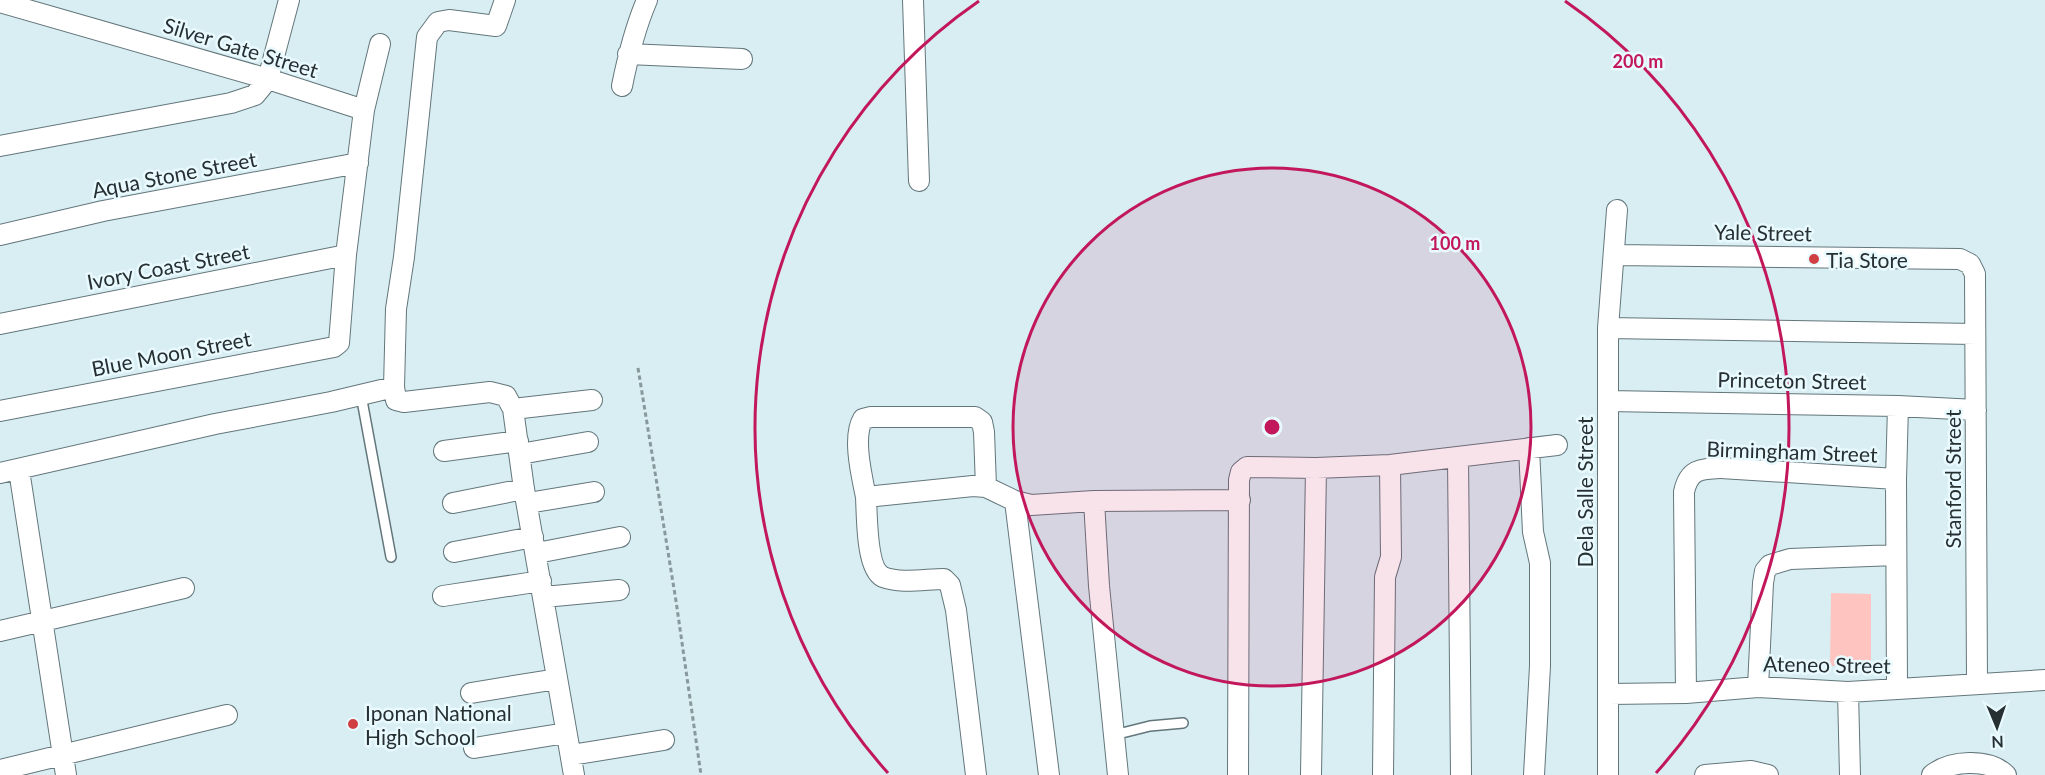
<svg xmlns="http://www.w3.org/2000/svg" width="2045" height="775" font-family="Lato,sans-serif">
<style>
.pitch{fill:#fec5c0}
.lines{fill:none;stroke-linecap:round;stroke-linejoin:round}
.lane-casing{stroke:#63767b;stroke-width:12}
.street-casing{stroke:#63767b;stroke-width:22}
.path{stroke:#88999c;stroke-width:3;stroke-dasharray:4.5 3;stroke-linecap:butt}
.lane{stroke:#fff;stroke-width:9}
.street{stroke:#fff;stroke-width:20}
.ring{fill:none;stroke:#c2185b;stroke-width:3}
.poi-dot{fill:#d04043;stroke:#e9faff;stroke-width:2}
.labels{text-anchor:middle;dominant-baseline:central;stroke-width:5;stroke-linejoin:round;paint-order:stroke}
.street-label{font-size:21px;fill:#262f31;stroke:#e9faff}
.poi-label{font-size:21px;fill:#262f31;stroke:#e9faff;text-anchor:start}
.centre{fill:#c2185b;stroke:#e9faff;stroke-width:3}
.ring-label{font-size:18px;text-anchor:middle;font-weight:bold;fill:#c2185b;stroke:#e9faff;stroke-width:5;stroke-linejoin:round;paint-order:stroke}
</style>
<rect width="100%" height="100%" fill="#d8eef3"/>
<path class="pitch" d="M1831,593L1871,594V666H1830Z"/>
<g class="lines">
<defs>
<path id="lane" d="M361,395L391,557
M1114,735L1150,726L1183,723"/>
<path id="street" d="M913,0L919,181
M0,2L268,79L364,110
M628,54L742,59
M622,86C628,56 635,28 647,0
M0,146L231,103L255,95L268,79L289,0
M0,235L103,211L358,163
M1615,255L1960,259L1970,264L1975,274L1977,684
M0,324L346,255
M1608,328L1975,334
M394,387L396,309L404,257L427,37L438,22L449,20L496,26L505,0
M1608,401L1898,406L1976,410
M513,409L592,400
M0,411L334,347L339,343L346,255L364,110L380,44
M1529,448L1533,532L1540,563V666L1534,775
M444,451L518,441
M520,454L588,442
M1458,457L1461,775
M19,470L66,775
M0,473L215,424L331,402L394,387L396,400L404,402L490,392L506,396L513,409L524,489L574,775
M986,487L984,432L982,422L975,417H871L863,419C852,437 862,477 866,497L973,486L986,487L1015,501L1031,505L1094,501L1240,500
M866,497C867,514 866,569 883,577C901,584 926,579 944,579L950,585L956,610L976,775
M1015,501L1049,775
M1094,501L1099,586L1118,775
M453,503L524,489
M528,503L594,492
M454,552L533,537
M537,553L620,537
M443,596L541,581
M544,597L619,590
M0,631L184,588
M1758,687L1763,583L1765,571L1770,565L1790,559L1896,555
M1897,689L1896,479L1898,406
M1848,692L1850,775
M471,693L557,679
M1686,693L1684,492C1689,469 1700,469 1721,468L1896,479
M1609,694L1686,693L1758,687L1848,692L2045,680
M474,748L566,733
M571,755L664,740
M0,770L227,715
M1238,775L1239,480L1241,472L1247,467L1316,468L1390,465L1557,445
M1311,775L1316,468
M1383,775L1385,577L1391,557L1390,465
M1608,775V328L1617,210
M1705,775L1751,771L1768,775
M1932,775C1950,760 1989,758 2006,775"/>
</defs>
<use href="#lane" class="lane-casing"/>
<use href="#street" class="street-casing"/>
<path class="path" d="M638,368L676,601L701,775"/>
<use href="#lane" class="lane"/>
<use href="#street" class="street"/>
</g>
<circle cx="1272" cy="427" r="259" fill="#c2185b" fill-opacity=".12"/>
<g class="ring">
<circle cx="1272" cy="427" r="259"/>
<path d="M888 773A517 517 0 0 1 979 1M1565 1A517 517 0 0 1 1656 773"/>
</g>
<g class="poi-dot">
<circle cx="1814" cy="259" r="6"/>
<circle cx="353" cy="724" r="6"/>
</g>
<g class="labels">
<g class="street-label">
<text transform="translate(241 47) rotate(17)">Silver Gate Street</text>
<text transform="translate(174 174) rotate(-11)">Aqua Stone Street</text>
<text transform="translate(1763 232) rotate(1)">Yale Street</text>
<text transform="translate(168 266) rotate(-11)">Ivory Coast Street</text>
<text transform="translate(171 353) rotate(-11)">Blue Moon Street</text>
<text transform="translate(1792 380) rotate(1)">Princeton Street</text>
<text transform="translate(1792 451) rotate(2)">Birmingham Street</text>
<text transform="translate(1952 479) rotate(-90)">Stanford Street</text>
<text transform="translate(1584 492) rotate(-90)">Dela Salle Street</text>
<text transform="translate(1827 664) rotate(1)">Ateneo Street</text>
</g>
<g class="poi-label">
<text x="1826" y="259">Tia Store</text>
<text x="365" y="712">Iponan National<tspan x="365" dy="24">High School</tspan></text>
</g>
</g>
<circle cx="1272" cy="427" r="9" class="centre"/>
<g class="ring-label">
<text x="1638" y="68">200 m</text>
<text x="1455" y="250">100 m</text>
</g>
<g transform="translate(1997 727) rotate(178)" stroke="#e9faff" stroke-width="4.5" paint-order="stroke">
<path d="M0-4.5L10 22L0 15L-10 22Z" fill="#262f31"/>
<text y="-9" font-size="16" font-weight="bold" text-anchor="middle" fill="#262f31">N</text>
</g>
</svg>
